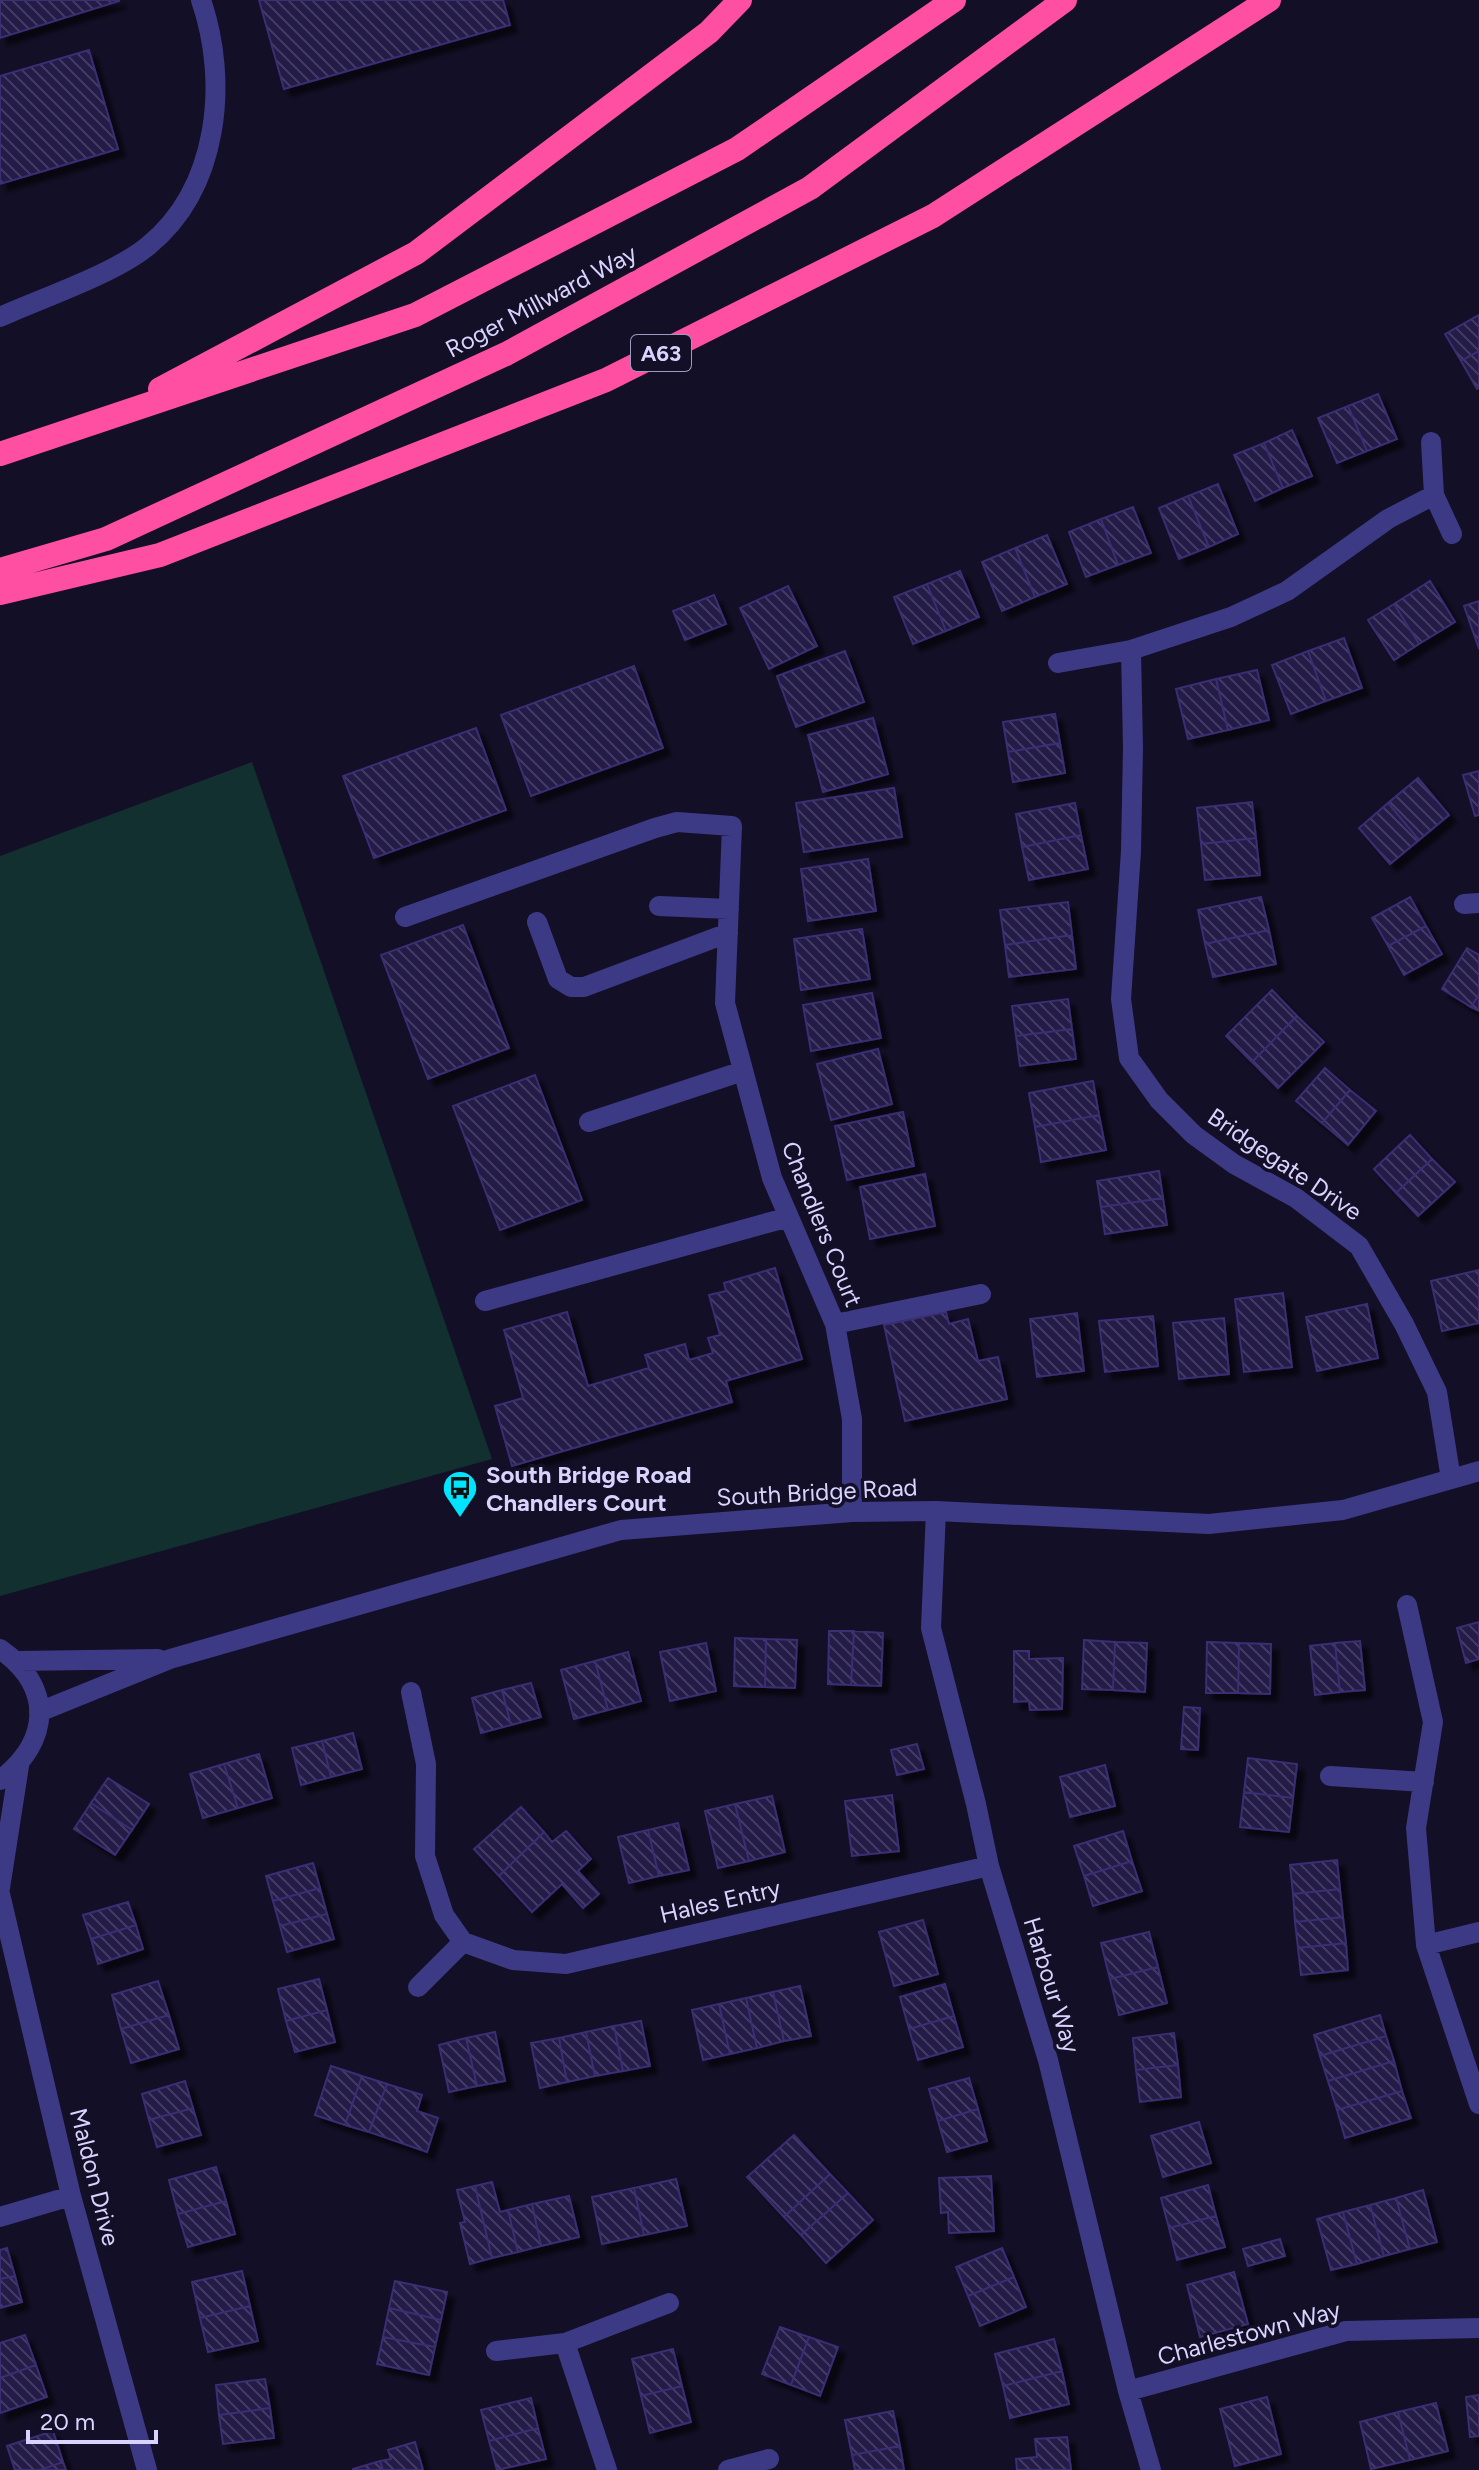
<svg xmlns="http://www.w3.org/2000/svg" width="1479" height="2470" font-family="Figtree,sans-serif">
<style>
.grass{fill:#12302f}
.building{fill:url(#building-back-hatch);stroke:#3b2d73;stroke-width:2;filter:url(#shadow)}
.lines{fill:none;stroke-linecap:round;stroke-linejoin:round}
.minor{stroke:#3d3a85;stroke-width:20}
.highway{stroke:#ff4fa3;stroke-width:24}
.labels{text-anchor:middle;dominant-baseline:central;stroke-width:7;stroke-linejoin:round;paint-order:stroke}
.shield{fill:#130f26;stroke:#9e99be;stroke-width:2}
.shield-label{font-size:22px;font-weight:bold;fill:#d9d4ff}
.street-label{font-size:24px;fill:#d9d4ff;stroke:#130f26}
.poi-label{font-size:24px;font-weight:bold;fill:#d9d4ff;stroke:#130f26;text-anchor:start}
</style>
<defs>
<pattern id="building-back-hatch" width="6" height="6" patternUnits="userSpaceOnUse" patternTransform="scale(2)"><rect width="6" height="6" fill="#241b47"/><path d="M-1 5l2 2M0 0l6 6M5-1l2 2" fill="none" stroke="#433b63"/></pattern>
<filter id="shadow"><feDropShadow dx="7" dy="7" stdDeviation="2" flood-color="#0009"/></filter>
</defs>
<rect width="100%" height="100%" fill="#130f26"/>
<path class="grass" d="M252,762L492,1459L0,1596V856Z"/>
<path class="building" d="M0,0H119V1L0,38Z
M259,0H503L510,25L284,89Z
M89,50L118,149L0,184V76Z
M1479,315V351L1461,361L1445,334Z
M1479,351V388L1477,389L1461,361Z
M1378,394L1397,439L1367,451L1348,406Z
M1348,406L1367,451L1337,463L1318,418Z
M1292,430L1312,476L1283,488L1264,443Z
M1264,443L1283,488L1255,501L1234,455Z
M1218,484L1238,534L1209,547L1188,496Z
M1188,496L1209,547L1179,559L1159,508Z
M1133,507L1151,553L1118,565L1101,519Z
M1101,519L1118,565L1086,577L1069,532Z
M1047,535L1067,584L1035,597L1015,548Z
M1015,548L1035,597L1002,611L982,562Z
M960,571L979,617L946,631L927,584Z
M1430,581L1455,622L1419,644L1394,604Z
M927,584L946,631L913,644L894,597Z
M788,586L817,646L769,669L740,608Z
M714,595L726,624L685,640L673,611Z
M1479,601V649L1464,606Z
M1394,604L1419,644L1394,660L1368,620Z
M1344,638L1362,688L1326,701L1308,651Z
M845,651L864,702L796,727L777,676Z
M1308,651L1326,701L1291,714L1272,665Z
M634,666L663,748L531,796L501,715Z
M1257,670L1269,720L1228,730L1216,679Z
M1216,679L1228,730L1188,739L1176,689Z
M1055,714L1060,743L1008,752L1003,722Z
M873,718L888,774L823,792L808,735Z
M476,728L506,810L374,858L343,776Z
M1060,743L1065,773L1013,782L1008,752Z
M1479,771V815L1475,816L1463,775Z
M1418,778L1449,815L1419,840L1388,803Z
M894,788L902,837L804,852L796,803Z
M1252,802L1256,838L1201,844L1197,808Z
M1075,803L1081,835L1022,847L1016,814Z
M1388,803L1419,840L1390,864L1359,828Z
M1081,835L1088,869L1029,880L1022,847Z
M1256,838L1260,875L1205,880L1201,844Z
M868,859L876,911L808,921L801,869Z
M1261,897L1269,930L1205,944L1198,910Z
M1410,897L1426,926L1388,946L1372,918Z
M1068,902L1072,935L1005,945L1000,910Z
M463,925L509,1048L428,1079L381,955Z
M1426,926L1442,954L1404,975L1388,946Z
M862,929L870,979L801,990L794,939Z
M1269,930L1276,964L1213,977L1205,944Z
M1072,935L1076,969L1009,977L1005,945Z
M1467,948L1479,955V994L1471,1007L1442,989Z
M1272,990L1297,1016L1252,1062L1226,1036Z
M872,993L881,1038L811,1051L803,1005Z
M1479,994V1011L1471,1007Z
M1068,999L1072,1029L1016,1036L1012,1006Z
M1297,1016L1324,1042L1278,1088L1252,1062Z
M1072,1029L1076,1059L1020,1066L1016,1036Z
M878,1049L892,1104L831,1120L817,1064Z
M1325,1068L1350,1090L1322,1123L1296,1101Z
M535,1075L582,1200L500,1230L453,1106Z
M1093,1081L1099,1115L1035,1127L1029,1093Z
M1350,1090L1376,1111L1348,1145L1322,1123Z
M903,1112L914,1166L847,1180L835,1126Z
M1099,1115L1106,1150L1041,1162L1035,1127Z
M1410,1135L1432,1159L1396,1193L1374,1169Z
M1432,1159L1455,1182L1418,1216L1396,1193Z
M1159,1171L1163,1198L1101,1207L1097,1181Z
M925,1174L935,1226L870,1239L860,1187Z
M1163,1198L1167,1225L1105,1234L1101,1207Z
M775,1268L802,1359L726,1381L732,1402L512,1466L495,1406L523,1398L504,1330L567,1312L588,1386L649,1368L645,1355L685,1344L689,1360L713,1353L708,1338L720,1335L709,1295L726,1291L724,1283Z
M1479,1270V1323L1442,1331L1431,1281Z
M1283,1293L1292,1367L1244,1372L1235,1299Z
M1367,1304L1378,1358L1317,1371L1306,1317Z
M946,1312L949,1324L968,1319L978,1361L998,1357L1007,1399L905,1421L884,1325Z
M1077,1313L1084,1371L1037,1377L1030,1319Z
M1153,1316L1158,1366L1105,1372L1099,1321Z
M1224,1318L1229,1374L1179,1379L1173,1323Z
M1479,1622V1659L1466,1663L1457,1628Z
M829,1631H854L851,1685L828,1684Z
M854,1631L883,1633L881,1686L851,1685Z
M735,1638L766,1639L765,1687L734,1686Z
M766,1639L797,1640L795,1688L765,1687Z
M1084,1640L1115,1642L1113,1690L1082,1689Z
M1360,1641L1365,1690L1340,1692L1335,1643Z
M1115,1642L1147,1643L1145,1692L1113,1690Z
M1207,1642L1239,1643L1238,1693H1206Z
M706,1643L716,1691L670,1701L660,1652Z
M1239,1643L1271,1644L1270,1694L1238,1693Z
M1335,1643L1340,1692L1315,1695L1310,1646Z
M1014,1651H1029V1659L1063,1658L1062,1709L1030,1710L1029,1701L1014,1702Z
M628,1652L641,1701L608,1710L595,1661Z
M595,1661L608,1710L574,1719L561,1670Z
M531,1683L541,1717L511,1725L502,1690Z
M502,1690L511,1725L481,1733L472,1698Z
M1184,1707L1200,1708L1198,1750L1181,1749Z
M353,1733L362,1769L331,1777L322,1741Z
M322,1741L331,1777L301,1785L292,1748Z
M917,1744L924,1769L897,1775L891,1750Z
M259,1754L272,1798L238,1808L224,1764Z
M1248,1758L1297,1764L1293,1798L1244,1792Z
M224,1764L238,1808L203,1818L190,1774Z
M1105,1765L1115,1806L1070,1817L1060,1777Z
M108,1778L149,1804L132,1830L91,1803Z
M1244,1792L1293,1798L1289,1832L1240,1827Z
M892,1795L899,1851L852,1856L845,1801Z
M772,1796L785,1852L749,1861L735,1804Z
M91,1803L132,1830L115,1855L74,1829Z
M735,1804L749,1861L718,1868L705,1811Z
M521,1807L544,1832L499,1876L474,1849Z
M678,1823L689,1870L659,1876L648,1830Z
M648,1830L659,1876L629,1883L618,1837Z
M566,1831L591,1859L578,1871L599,1894L583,1908L562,1884L532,1912L499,1876L544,1832L552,1842Z
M1123,1831L1132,1861L1084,1876L1074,1846Z
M1337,1860L1340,1889L1293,1894L1290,1865Z
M1132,1861L1142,1891L1093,1906L1084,1876Z
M313,1863L320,1888L273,1901L266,1876Z
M320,1888L327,1914L280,1926L273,1901Z
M1340,1889L1343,1917L1295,1922L1293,1894Z
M128,1902L136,1925L91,1939L83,1915Z
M327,1914L334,1939L287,1952L280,1926Z
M1343,1917L1346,1943L1298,1948L1295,1922Z
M923,1920L938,1974L894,1986L879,1932Z
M136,1925L143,1949L98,1964L91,1939Z
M1149,1932L1158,1967L1110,1979L1101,1943Z
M1346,1943L1348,1970L1301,1975L1298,1948Z
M1158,1967L1167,2003L1119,2015L1110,1979Z
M319,1979L327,2010L286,2021L278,1989Z
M158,1981L169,2015L121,2029L112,1995Z
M945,1984L954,2016L909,2029L900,1997Z
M800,1986L811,2036L784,2041L773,1992Z
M773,1992L784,2041L757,2048L746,1998Z
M746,1998L757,2048L730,2054L719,2004Z
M719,2004L730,2054L703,2060L692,2010Z
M327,2010L335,2042L295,2052L286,2021Z
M169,2015L179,2049L131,2063L121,2029Z
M1380,2015L1386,2036L1320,2056L1314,2035Z
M954,2016L963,2047L918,2060L909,2029Z
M641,2021L650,2066L623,2071L614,2026Z
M614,2026L623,2071L595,2076L586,2032Z
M495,2032L505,2081L477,2086L466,2038Z
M586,2032L595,2076L567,2082L559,2038Z
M1174,2033L1178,2065L1136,2070L1133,2038Z
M1386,2036L1394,2061L1328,2081L1320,2056Z
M466,2038L477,2086L449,2092L439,2045Z
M559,2038L567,2082L540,2088L531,2043Z
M1394,2061L1402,2091L1337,2110L1328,2081Z
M1178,2065L1181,2097L1140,2102L1136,2070Z
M331,2066L362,2076L345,2125L315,2115Z
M362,2076L387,2084L369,2132L345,2125Z
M969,2078L978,2109L938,2121L929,2089Z
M185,2081L193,2108L149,2120L142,2094Z
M387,2084L422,2095L417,2111L438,2118L427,2152L369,2132Z
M1402,2091L1411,2118L1345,2138L1337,2110Z
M193,2108L201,2135L157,2147L149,2120Z
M978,2109L987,2141L947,2152L938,2121Z
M1199,2122L1211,2163L1163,2177L1151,2136Z
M794,2135L830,2174L784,2217L747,2177Z
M216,2167L226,2201L178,2214L169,2180Z
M830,2174L848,2193L801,2235L784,2217Z
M991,2176L994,2231L949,2233L948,2212L941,2213L939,2178Z
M676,2179L687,2226L644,2235L634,2188Z
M492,2182L500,2212L508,2210L518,2252L492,2258L475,2186Z
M1208,2185L1216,2216L1169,2228L1161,2198Z
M475,2186L492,2258L470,2264L460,2223L465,2222L457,2190Z
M634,2188L644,2235L602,2244L592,2197Z
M1423,2190L1437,2242L1410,2249L1396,2198Z
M848,2193L873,2220L826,2263L801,2235Z
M569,2196L579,2237L541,2246L532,2204Z
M1396,2198L1410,2249L1384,2256L1370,2205Z
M226,2201L235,2234L188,2247L178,2214Z
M532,2204L541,2246L518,2252L508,2210Z
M1370,2205L1384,2256L1357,2264L1343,2212Z
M1343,2212L1357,2264L1331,2270L1317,2219Z
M1216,2216L1225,2247L1177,2260L1169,2228Z
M1280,2239L1285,2256L1248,2266L1243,2249Z
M7,2248L15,2276L0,2279V2250Z
M1002,2248L1014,2277L968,2296L956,2267Z
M242,2271L250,2306L200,2318L192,2282Z
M1234,2272L1248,2324L1200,2337L1187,2285Z
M15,2276L22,2302L0,2308V2279Z
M1014,2277L1026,2307L980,2326L968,2296Z
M395,2281L447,2292L441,2320L389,2308Z
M250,2306L258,2341L208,2352L200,2318Z
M389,2308L441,2320L435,2347L383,2337Z
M780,2327L809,2337L791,2385L762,2374Z
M25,2335L36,2365L0,2378V2343Z
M383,2337L435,2347L429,2375L377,2364Z
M809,2337L838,2347L820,2396L791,2385Z
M1054,2339L1062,2371L1003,2386L995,2354Z
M673,2349L682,2386L641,2396L632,2359Z
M36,2365L47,2397L0,2413V2378Z
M1062,2371L1069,2404L1010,2418L1003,2386Z
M265,2379L270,2408L219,2415L216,2385Z
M682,2386L691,2422L650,2433L641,2396Z
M1479,2395V2436L1470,2437L1466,2397Z
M1267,2397L1281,2454L1235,2466L1220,2409Z
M531,2398L538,2428L489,2441L481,2410Z
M1436,2403L1448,2451L1410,2460L1398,2412Z
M270,2408L274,2438L223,2444L219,2415Z
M893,2411L900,2446L852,2455L845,2420Z
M1398,2412L1410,2460L1371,2469L1360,2422Z
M538,2428L546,2459L497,2470L489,2441Z
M53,2431L63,2462L40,2470H15L7,2446Z
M1067,2437L1071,2470H1017L1016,2459L1037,2457L1035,2439Z
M415,2442L423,2470H383L380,2461L391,2459L388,2450Z
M900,2446L904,2470H855L852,2455Z
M380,2461L383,2470H353V2469Z
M63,2462L66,2470H40Z"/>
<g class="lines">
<path class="minor" d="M0,317C42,298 114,274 148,246C219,188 229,82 201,0
M1431,442L1434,495L1452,534
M1131,650L1133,748L1131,851L1121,999L1129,1058L1159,1100L1194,1135L1234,1164L1296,1198L1359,1246L1404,1324L1437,1392L1451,1479
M1058,663L1131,650L1231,617L1287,591L1388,519L1434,495
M1464,904L1479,903
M659,906L729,909
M405,917L655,828L677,822L732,826L725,1003L772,1178L835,1324L852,1419V1512
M537,922L558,979L571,987H584L728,933
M589,1122L743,1071
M485,1301L789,1217
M835,1324L981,1294
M936,1511L931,1628L976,1804L989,1866L1048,2060L1128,2391L1151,2470
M1407,1605L1433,1722L1416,1828L1426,1945L1479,2104
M0,1649C54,1687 51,1741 0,1780
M18,1661L158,1659
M411,1692L426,1764L425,1856L444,1915L463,1942L513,1960L566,1964L989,1866
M39,1712L170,1659L621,1530L852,1512L936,1511L1209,1524L1343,1510L1479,1471
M1330,1776L1424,1782
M0,1888L19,1766
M0,1894L71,2196L147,2470
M1426,1945L1479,1932
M418,1987L463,1942
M0,2217L71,2196
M565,2343L607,2470
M496,2351L565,2343L669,2303
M1128,2391L1346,2331L1479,2328
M728,2470L769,2459"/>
<path class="highway" d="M160,389L416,253L709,32L740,0
M0,454L415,315L737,149L954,0
M0,570L106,539L506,354L810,188L1065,0
M0,593L160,555L606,380L933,216L1269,0"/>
</g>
<defs>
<symbol id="bus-pin" viewBox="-11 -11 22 30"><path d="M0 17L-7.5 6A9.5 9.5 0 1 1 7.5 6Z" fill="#00e5ff" stroke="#130f26"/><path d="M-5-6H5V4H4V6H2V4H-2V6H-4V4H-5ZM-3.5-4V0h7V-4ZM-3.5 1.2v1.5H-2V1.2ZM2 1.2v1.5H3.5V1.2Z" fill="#111"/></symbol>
</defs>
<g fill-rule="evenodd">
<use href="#bus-pin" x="440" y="1468" width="40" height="54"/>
</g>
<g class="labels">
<rect class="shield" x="631" y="335" width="60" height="36" rx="6"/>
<g class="shield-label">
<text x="661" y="353">A63</text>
</g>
<g class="street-label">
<text transform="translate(541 301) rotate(-28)">Roger Millward Way</text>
<text transform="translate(1285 1164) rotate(34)">Bridgegate Drive</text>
<text transform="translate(822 1224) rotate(68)">Chandlers Court</text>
<text transform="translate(817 1492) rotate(-3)">South Bridge Road</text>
<text transform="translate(720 1901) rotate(-13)">Hales Entry</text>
<text transform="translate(1052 1985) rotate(73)">Harbour Way</text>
<text transform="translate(95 2177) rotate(76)">Maldon Drive</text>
<text transform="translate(1249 2333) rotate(-15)">Charlestown Way</text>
</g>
<g class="poi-label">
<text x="486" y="1474">South Bridge Road<tspan x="486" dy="28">Chandlers Court</tspan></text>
</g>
</g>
<path d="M28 2430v12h128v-12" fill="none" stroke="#d9d4ff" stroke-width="4"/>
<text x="40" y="2430" font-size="24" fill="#d9d4ff" stroke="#130f26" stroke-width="6" paint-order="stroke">20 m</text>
</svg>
